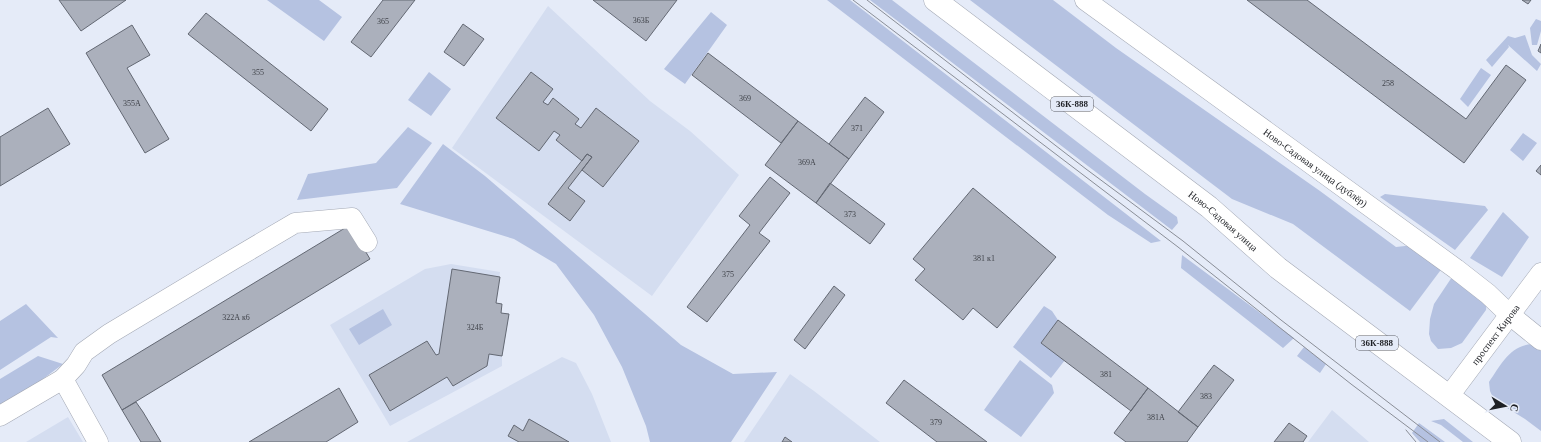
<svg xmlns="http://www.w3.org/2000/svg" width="1541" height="442" font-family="'Times New Roman',serif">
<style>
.built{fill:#d4ddf0}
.green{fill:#b5c2e1}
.building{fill:#abb0bc;stroke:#636873}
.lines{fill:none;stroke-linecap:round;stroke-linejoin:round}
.minor-casing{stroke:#a3a8b4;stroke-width:21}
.major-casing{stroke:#a3a8b4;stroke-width:23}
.minor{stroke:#fff;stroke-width:20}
.major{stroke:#fff;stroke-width:22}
.tram{stroke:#8a8e97;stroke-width:1}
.labels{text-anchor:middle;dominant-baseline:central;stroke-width:3;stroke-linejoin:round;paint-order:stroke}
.number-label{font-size:8px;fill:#41444b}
.shield{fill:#e5ebf8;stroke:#5a5d64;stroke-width:1}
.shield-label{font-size:9px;font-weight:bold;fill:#1e2025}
.street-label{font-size:10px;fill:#1e2025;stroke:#e5ebf8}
</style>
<rect width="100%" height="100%" fill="#e5ebf8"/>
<path class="built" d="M548,6L650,101L690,131L739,175L652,296L452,148Z
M451,264L500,272L496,303L502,304L501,313L509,314L502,356V366L390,426L330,325L425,269Z
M562,357L576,363L592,394L611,442H407Z
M790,374L814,391L880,442H744Z
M1332,410L1369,442H1308Z
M68,417L83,442H26Z"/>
<path class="green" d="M267,0H319L342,17L324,41Z
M827,0H850L1161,241L1151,243L1108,215Z
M870,0H892L1145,194L1177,217L1178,223L1172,230Z
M970,0H1053L1116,48L1320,191L1396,247L1414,245L1443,267L1410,311L1293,224L1232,199Z
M711,12L727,25L685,84L664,69Z
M1536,19L1541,21V31L1537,45H1532L1530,28Z
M1525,35L1532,55L1541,64L1537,71L1508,45L1509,47L1492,67L1486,60L1508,36L1515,38Z
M1481,68L1491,75L1468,107L1460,99Z
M429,72L451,89L431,116L408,100Z
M408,127L432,143L397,188L297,200L308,174L376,163Z
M1523,133L1537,143L1523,161L1510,150Z
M443,144L485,176L681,345L733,374L777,372L731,442H650L646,426L622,367L594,315L556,264L514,239L400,204Z
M1385,194L1485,206L1488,210L1455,250L1380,197Z
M1503,212L1529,237L1502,277L1470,258Z
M1182,255L1294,338L1283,348L1181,268Z
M1454,274L1487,299L1486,310L1462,343L1451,348L1438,349L1431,341L1429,334L1430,319L1434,304Z
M26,304L58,338L51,337L0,370V321Z
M1044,306L1052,311L1058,320L1041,343L1065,360L1051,378L1013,347Z
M383,309L392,325L359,345L349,329Z
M1532,344L1541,351V431L1525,419L1494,400L1490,391L1489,382C1501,365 1509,346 1532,344Z
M1304,347L1326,364L1320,373L1297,356Z
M38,356L63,364L0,411V379Z
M1020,360L1052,385L1054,393L1021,437L984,410Z
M1444,419L1473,442H1463L1441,425L1431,421Z
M1419,423L1445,442H1420L1412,433Z"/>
<path class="building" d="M59,0H126L81,31Z
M383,0H415L371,57L351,42Z
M593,0H677L646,41Z
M1247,0H1307L1466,119L1506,65L1526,80L1464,163Z
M1522,0H1531L1528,4Z
M206,13L328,109L311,131L188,34Z
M463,24L484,39L464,66L444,52Z
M132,25L150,55L127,68L169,139L145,153L86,53Z
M1541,44V53L1538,51Z
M708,53L798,121L781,143L692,75Z
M531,72L553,89L543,102L548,105L553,98L579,119L575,124L581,128L596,108L639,141L603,187L582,170L592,157L587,154L582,161L556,140L560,135L554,131L539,151L496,118Z
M865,97L884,112L849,159L829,144Z
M48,108L70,144L0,186V137Z
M798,121L849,159L816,203L765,165Z
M587,154L592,157L568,188L585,201L570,221L548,204Z
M1541,165V175L1536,171Z
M770,177L790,193L759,233L770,241L707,322L687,307L750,225L739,216Z
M830,183L885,224L870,244L816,203Z
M973,188L1056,257L997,328L973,308L963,320L915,280L925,269L913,259Z
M350,225L370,259L122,410L102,375Z
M452,269L500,277L496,303L502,304L501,313L509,314L502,356L489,354L487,366L453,386L447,377L390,411L369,375L427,341L436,355L439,354Z
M834,286L845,295L805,349L794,340Z
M1058,320L1148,388L1131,411L1041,343Z
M1214,365L1234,380L1198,427L1178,412Z
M904,380L987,442H937L886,403Z
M339,388L358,422L326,442H249Z
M1148,388L1198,427L1187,442H1126L1114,433Z
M136,402L143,412L161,442H141L122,410Z
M529,419L569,442H519L508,436L514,425L523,431Z
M1289,423L1307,436L1303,442H1274Z
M785,437L792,442H782Z"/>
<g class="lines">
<defs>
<g id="minor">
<path id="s1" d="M1085,0L1456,269L1488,294L1510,315L1541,340"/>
<path d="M63,379L98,442"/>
<path id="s2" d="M1449,396L1541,273"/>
<path d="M0,416L63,379L76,365L84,352L109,334L234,259L295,223L352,218L367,242"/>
</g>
<g id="major">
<path id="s3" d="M935,0L1209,207L1278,268L1510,442"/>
</g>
</defs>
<use href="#minor" class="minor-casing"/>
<use href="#major" class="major-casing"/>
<use href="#minor" class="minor"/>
<use href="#major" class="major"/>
<path class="tram" d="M853,0L1178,247L1351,384L1428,442
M867,0L1086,169L1183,241L1281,320L1440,442
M1406,430L1416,442"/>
</g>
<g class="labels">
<g class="number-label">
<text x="641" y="20">363Б</text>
<text x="383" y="21">365</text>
<text x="258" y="72">355</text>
<text x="1388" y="83">258</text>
<text x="745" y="98">369</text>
<text x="132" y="103">355А</text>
<text x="857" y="128">371</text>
<text x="807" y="162">369А</text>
<text x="850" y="214">373</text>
<text x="984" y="258">381 к1</text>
<text x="728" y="274">375</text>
<text x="236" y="317">322А к6</text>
<text x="475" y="327">324Б</text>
<text x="1106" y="374">381</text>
<text x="1206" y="396">383</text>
<text x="1156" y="417">381А</text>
<text x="936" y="422">379</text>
</g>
<g class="shield">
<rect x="1051" y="97" width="42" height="14" rx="3"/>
<rect x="1356" y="336" width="42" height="14" rx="3"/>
</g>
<g class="shield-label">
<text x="1072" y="104">36К-888</text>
<text x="1377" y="343">36К-888</text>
</g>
<g class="street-label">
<text stroke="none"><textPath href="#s1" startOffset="285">Ново-Садовая улица (дублёр)</textPath></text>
<text stroke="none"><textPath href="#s3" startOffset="363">Ново-Садовая улица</textPath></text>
<text stroke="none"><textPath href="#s2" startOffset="77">проспект Кирова</textPath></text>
</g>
</g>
<g transform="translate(1505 406) rotate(100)" stroke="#e5ebf8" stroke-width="3" paint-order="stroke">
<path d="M0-3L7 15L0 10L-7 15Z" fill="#1e2025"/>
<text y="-6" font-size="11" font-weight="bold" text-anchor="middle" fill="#1e2025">С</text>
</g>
</svg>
